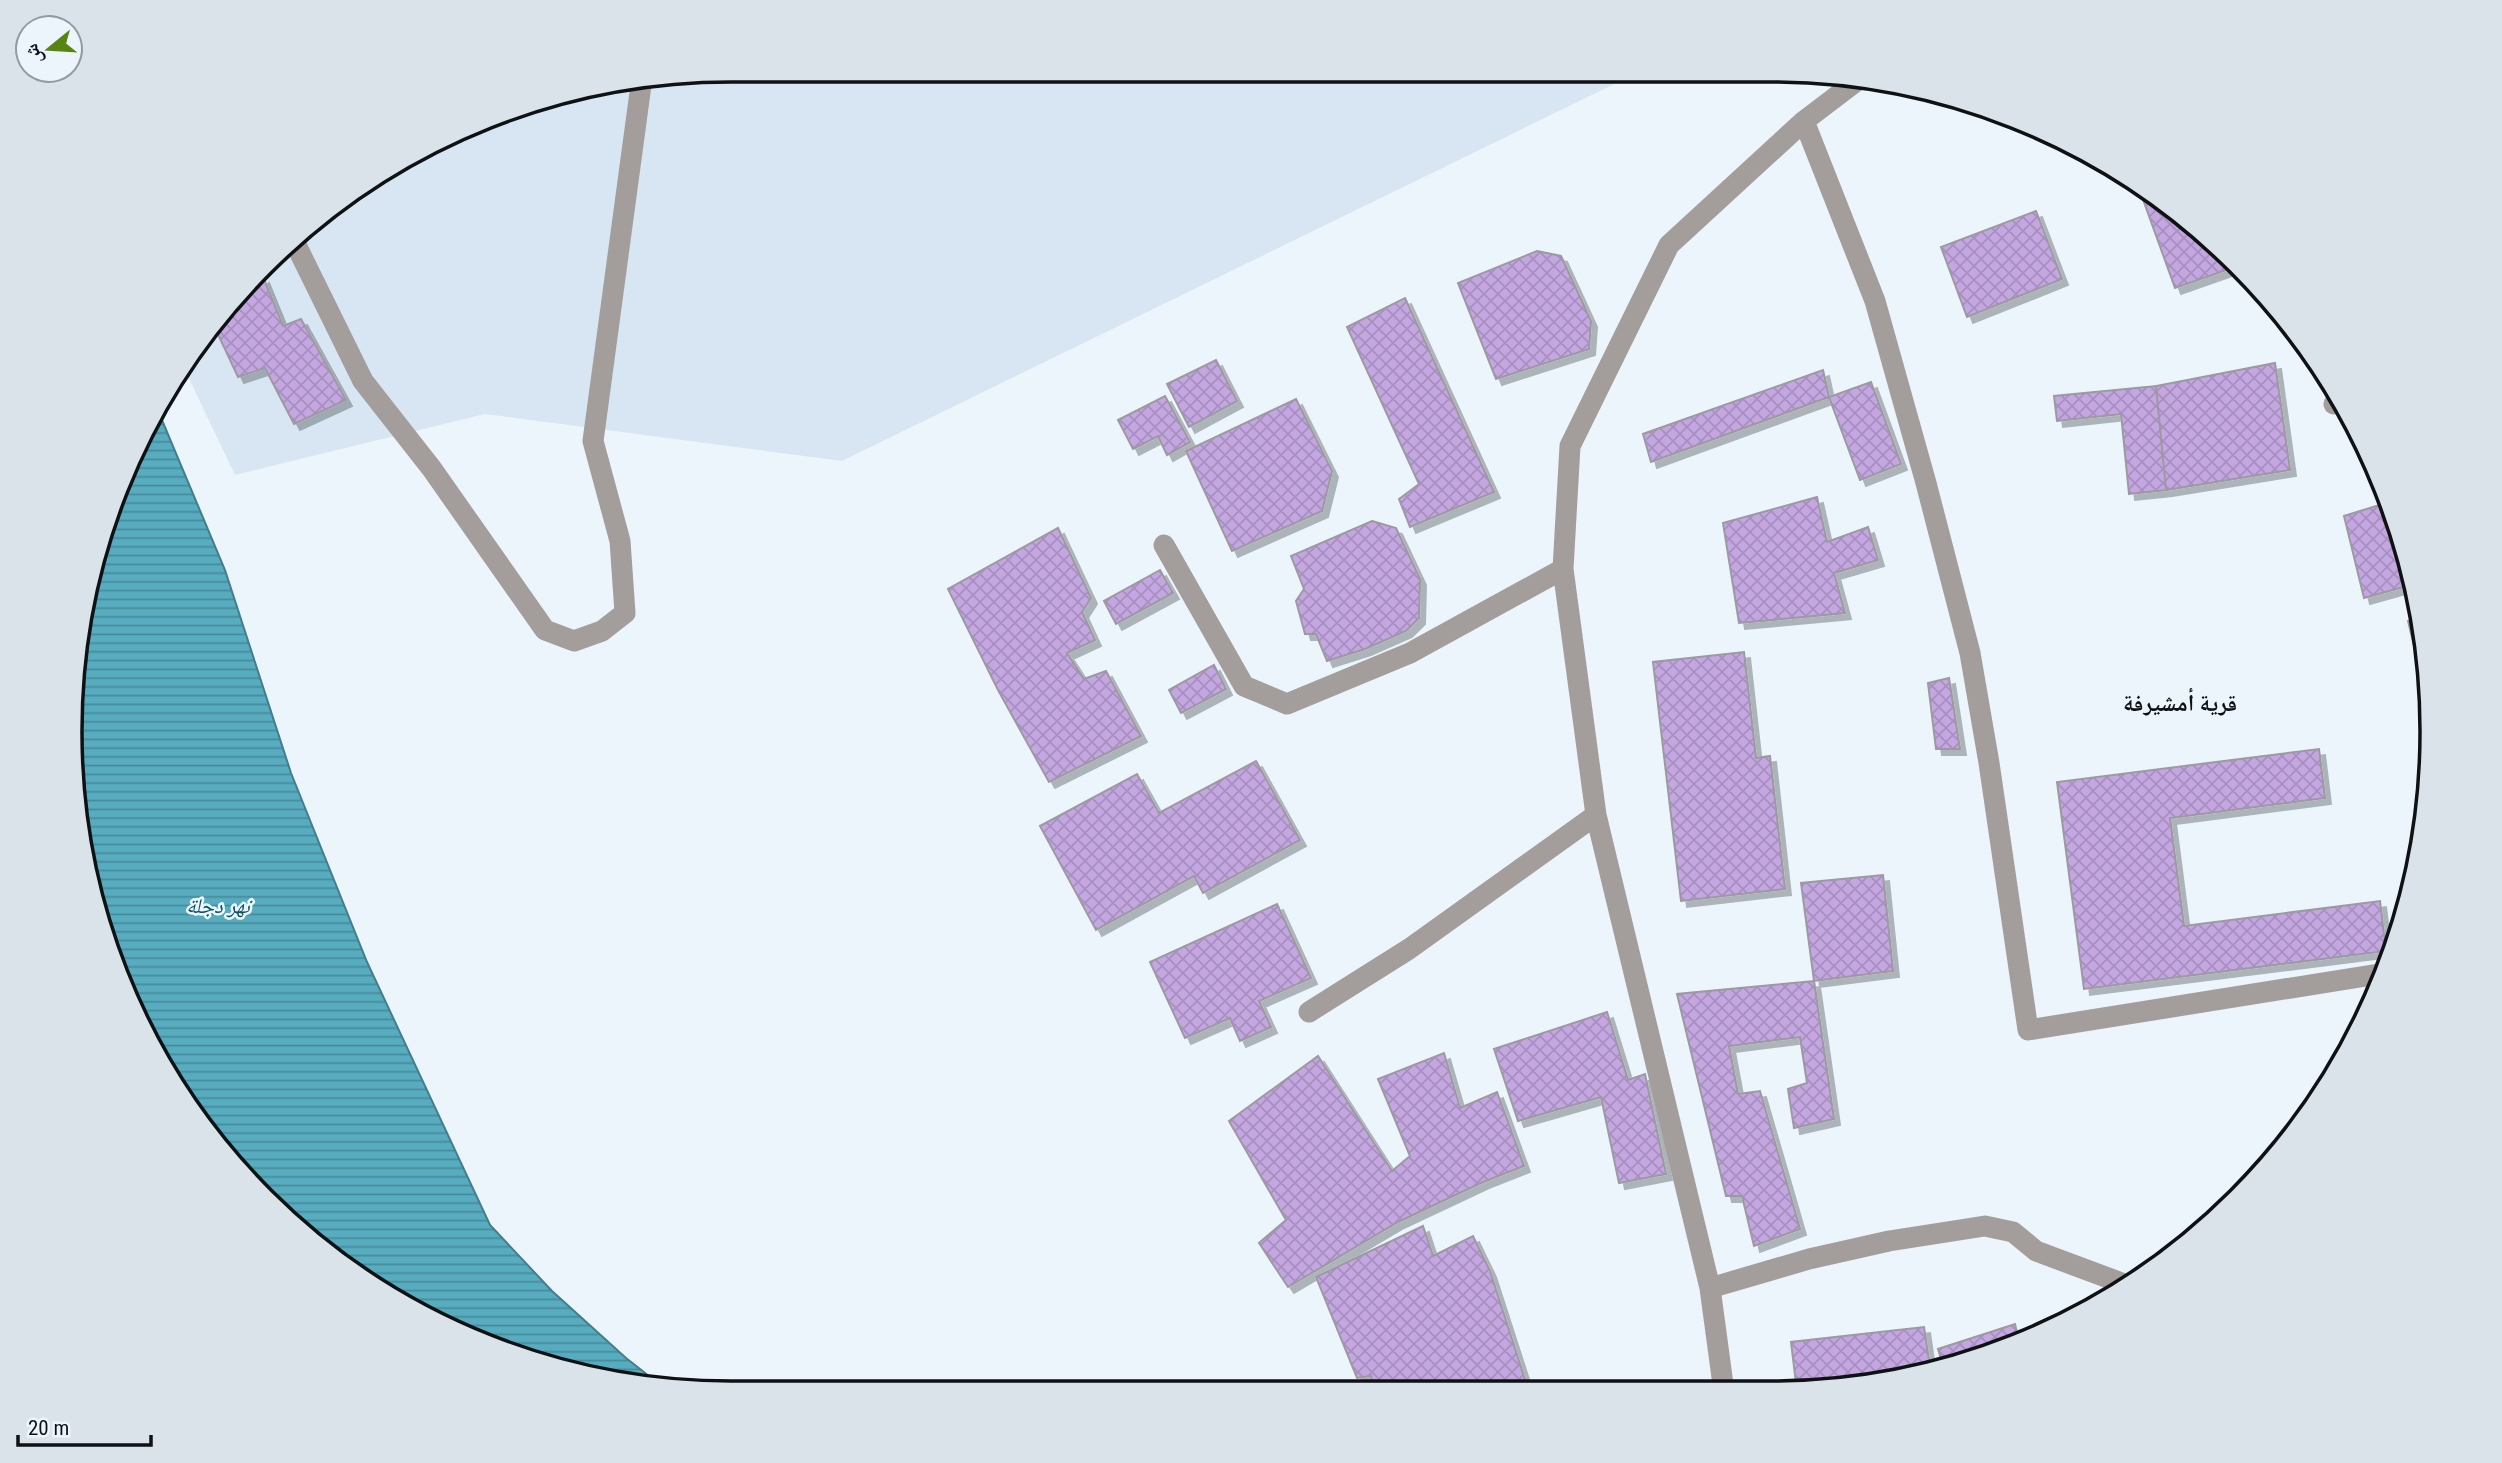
<svg xmlns="http://www.w3.org/2000/svg" width="2502" height="1463" font-family="'Roboto Condensed','Noto Naskh Arabic',sans-serif">
<style>
.built{fill:#d7e6f2}
.water{fill:url(#water-rules);stroke:#427e8c;stroke-width:2}
.building{fill:url(#building-cross-hatch);stroke:#9d99a2;stroke-width:2;filter:url(#shadow)}
.lines{fill:none;stroke-linecap:round;stroke-linejoin:round}
.lane{stroke:#a39e9c;stroke-width:21}
.street{stroke:#a39e9c;stroke-width:21}
.labels{text-anchor:middle;dominant-baseline:central;stroke-width:5;stroke-linejoin:round;paint-order:stroke}
.water-label{font-size:21px;font-style:italic;fill:#0b5563;stroke:#ecf5fc}
.quarter-label{font-size:23px;font-weight:bold;fill:#0f1215;stroke:#ecf5fc}
.rim{fill:none;stroke:#0f1215;stroke-width:3.5}
</style>
<defs>
<pattern id="water-rules" width="6" height="5" patternUnits="userSpaceOnUse" patternTransform="scale(1.75)"><rect width="6" height="5" fill="#58acbf"/><path d="M0 2.5h6" fill="none" stroke="#478b9a"/></pattern>
<pattern id="building-cross-hatch" width="8" height="8" patternUnits="userSpaceOnUse" patternTransform="scale(1.75)"><rect width="8" height="8" fill="#c4a7e0"/><path d="M0 0l8 8M0 8l8-8" fill="none" stroke="#a78fbf"/></pattern>
<filter id="shadow"><feDropShadow dx="6" dy="6" stdDeviation="0" flood-color="#0004"/></filter>
</defs>
<rect width="100%" height="100%" fill="#ecf5fc"/>
<path class="built" d="M732,70L1641,71L842,461L485,414L235,475L182,364L329,206L519,105Z"/>
<path class="water" d="M159,413L225,570L291,773L367,962L490,1225L552,1291L626,1358L663,1387L518,1358L364,1282L207,1135L105,945L71,774L93,560Z"/>
<path class="building" d="M2136,180L2232,259L2235,267L2175,288Z
M2036,211L2062,279L1967,317L1941,247Z
M1537,251L1561,256L1591,321L1589,349L1496,379L1458,283Z
M263,277L283,326L301,319L346,400L294,424L265,368L238,377L215,328Z
M1405,298L1494,492L1410,527L1399,499L1419,484L1347,327Z
M1216,360L1237,401L1189,427L1167,384Z
M2275,363L2290,470L2166,490L2156,386Z
M1823,370L1829,397L1651,462L1643,434Z
M1871,382L1901,464L1860,480L1829,397Z
M2156,386L2166,490L2129,494L2121,414L2057,421L2054,396Z
M1165,396L1190,442L1167,455L1158,436L1133,449L1118,420Z
M1296,399L1332,471L1322,511L1232,551L1186,451Z
M1817,497L1827,542L1868,527L1878,560L1834,573L1845,613L1739,623L1723,523Z
M2389,502L2414,584L2364,598L2344,516Z
M1372,521L1396,528L1420,579L1419,618L1406,631L1365,649L1327,661L1316,634H1305L1296,601L1304,589L1291,556Z
M1058,528L1091,598L1082,612L1095,640L1067,653L1084,679L1106,671L1141,736L1049,782L998,690L948,589Z
M1160,570L1173,593L1116,624L1104,601Z
M2421,617L2429,703L2428,704L2408,621Z
M1744,652L1756,758L1770,756L1785,889L1681,901L1653,662Z
M1214,665L1226,689L1181,713L1169,690Z
M1949,678L1960,749H1936L1928,683Z
M2319,749L2325,798L2170,818L2184,926L2380,901L2386,951L2084,989L2057,782Z
M1256,761L1300,840L1203,893L1194,876L1096,930L1040,826L1137,774L1159,813Z
M1883,875L1893,971L1814,981L1801,883Z
M1277,904L1311,978L1259,1001L1271,1027L1240,1041L1230,1018L1185,1038L1150,962Z
M1814,981L1834,1119L1794,1128L1788,1089L1807,1083L1800,1037L1729,1046L1738,1094L1760,1091L1800,1229L1754,1246L1742,1196H1726L1677,994Z
M1607,1012L1628,1080L1645,1074L1666,1174L1619,1183L1601,1097L1518,1121L1494,1049Z
M1444,1053L1460,1108L1497,1092L1524,1166L1483,1182L1398,1222L1288,1287L1259,1243L1286,1220L1229,1121L1318,1056L1392,1171L1410,1156L1378,1079Z
M1423,1226L1433,1256L1473,1236L1490,1271L1529,1392H1374L1371,1376L1357,1378L1316,1277Z
M2015,1324L2019,1342L1983,1358L1943,1366L1938,1349Z
M1924,1327L1930,1368L1814,1392H1797L1791,1342Z"/>
<g class="lines">
<path class="lane" d="M295,243L363,381L432,469L545,630L574,641L602,631L625,613L620,541L593,441L641,85"/>
<path class="street" d="M1858,80L1804,121L1669,245L1570,446L1563,569L1596,815L1710,1288L1809,1259L1889,1241L1985,1226L2013,1232L2036,1251L2127,1285
M1804,121L1875,301L1926,483L1970,653L1989,763L2028,1030L2385,973
M2334,404L2341,402
M1164,545L1244,686L1287,704L1410,653L1563,569
M1309,1012L1409,949L1596,815
M1710,1288L1724,1392"/>
</g>
<g class="labels">
<g class="water-label">
<text x="218" y="906">نهر دجلة</text>
</g>
<g class="quarter-label">
<text x="2180" y="703">قرية أمشيرفة</text>
</g>
</g>
<path d="M0 0H2502V1463H0ZM731 82H1771A649 649 0 0 1 2420 731V732A649 649 0 0 1 1771 1381H731A649 649 0 0 1 82 732V731A649 649 0 0 1 731 82Z" fill="#dae3ea" fill-rule="evenodd"/>
<path class="rim" d="M731 82H1771A649 649 0 0 1 2420 731V732A649 649 0 0 1 1771 1381H731A649 649 0 0 1 82 732V731A649 649 0 0 1 731 82Z"/>
<g transform="translate(49 49) rotate(252)"><circle r="33" fill="#ecf5fc" stroke="#949aa0" stroke-width="2"/>
<path d="M0-5L12 26L0 18L-12 26Z" fill="#578412"/>
<text y="-10" font-size="19" font-weight="bold" text-anchor="middle" fill="#0f1215">ش</text>
</g>
<path d="M18 1435v10h133v-10" fill="none" stroke="#0f1215" stroke-width="3.5"/>
<text x="28" y="1435" font-size="21" fill="#0f1215" stroke="#ecf5fc" stroke-width="5" paint-order="stroke">20 m</text>
</svg>
